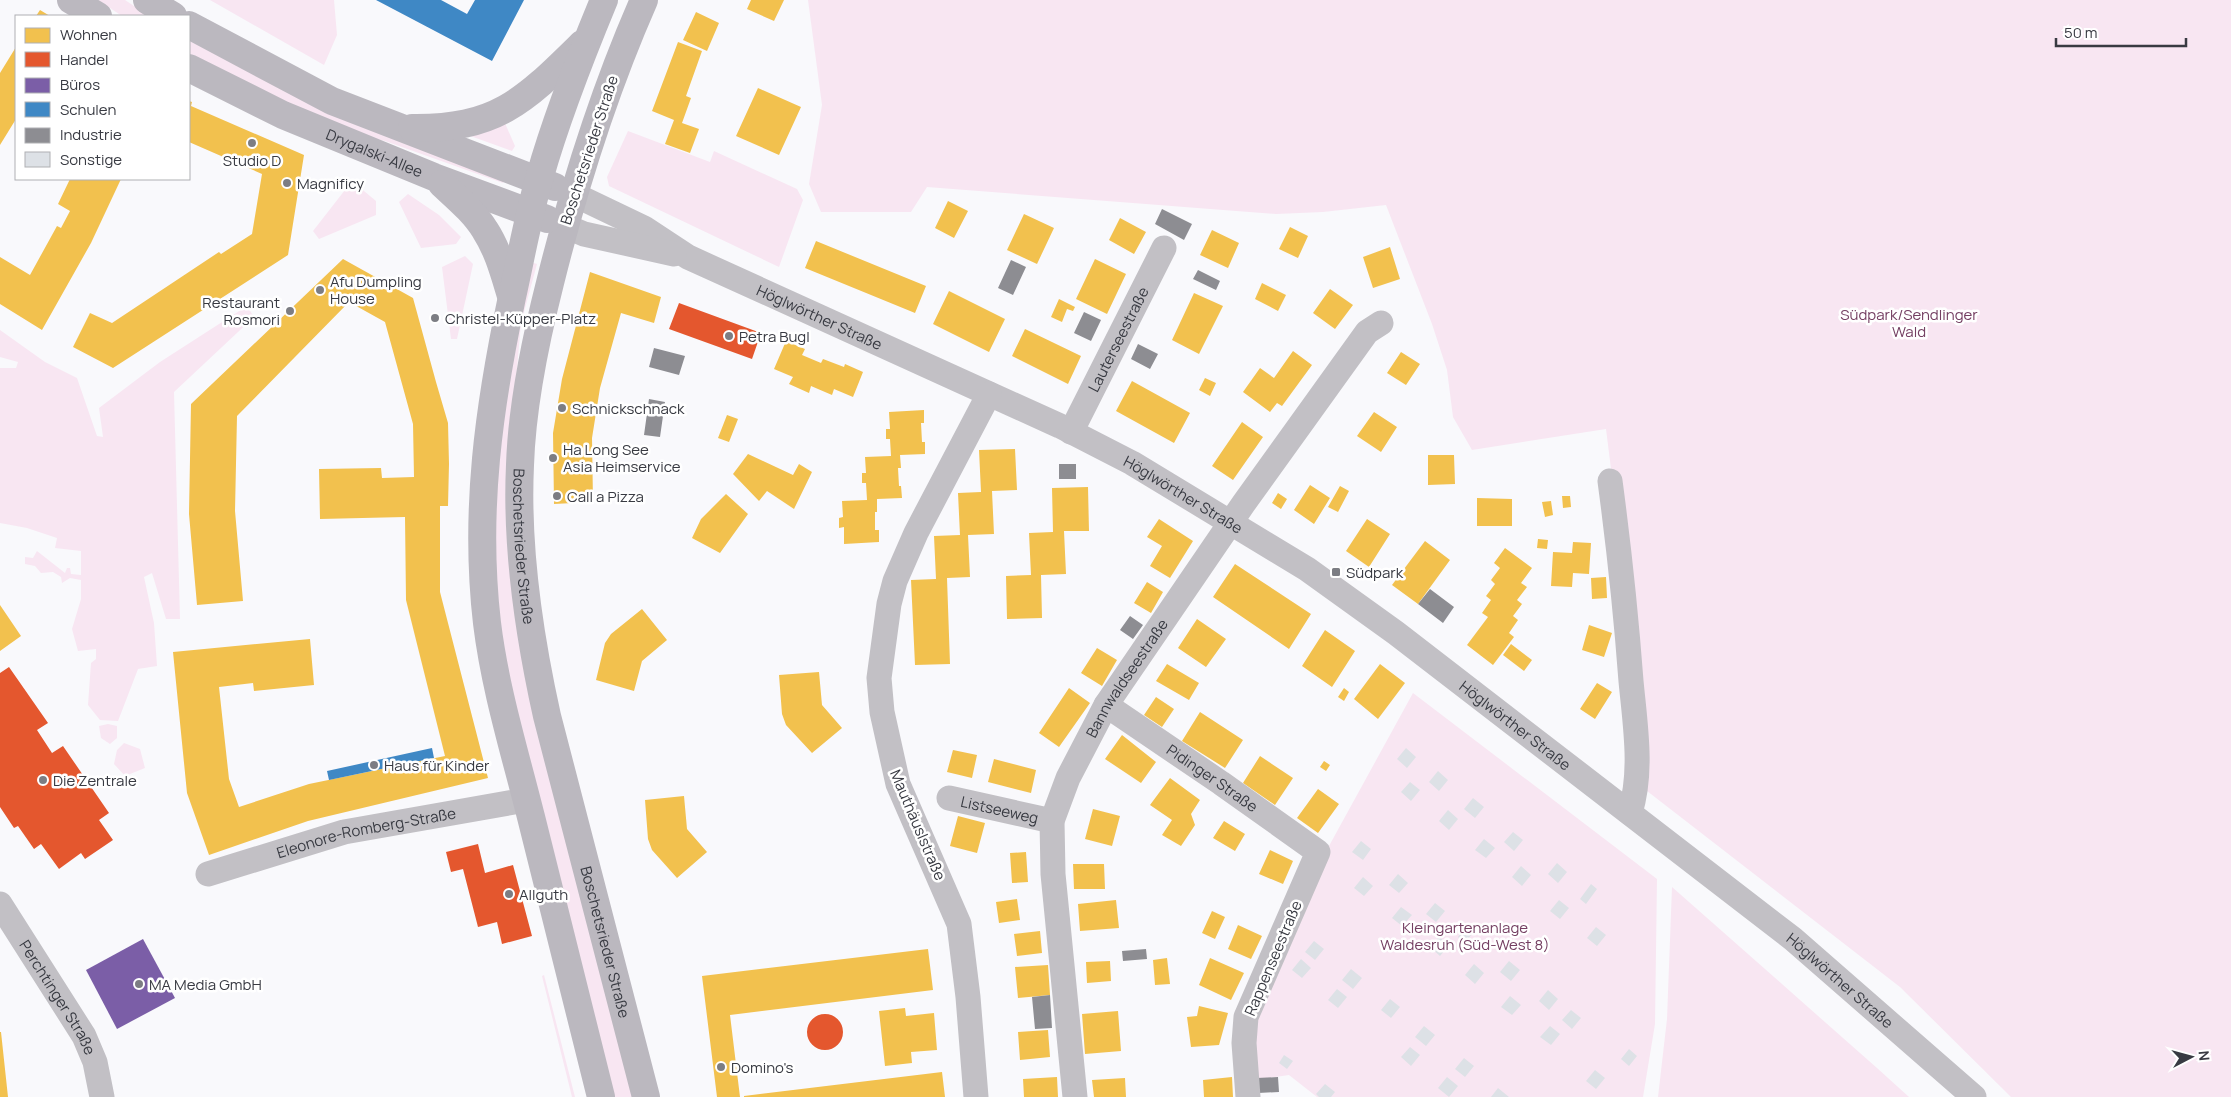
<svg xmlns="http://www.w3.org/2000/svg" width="2231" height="1097" font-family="Manrope,sans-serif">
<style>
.green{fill:#f8e6f2}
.homes{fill:#f2c14e}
.shops{fill:#e4572e}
.offices{fill:#7b5ea7}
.schools{fill:#3f88c5}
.industry{fill:#8d8d92}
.building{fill:#dde1e6}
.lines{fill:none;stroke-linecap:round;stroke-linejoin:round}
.minor{stroke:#c2c0c5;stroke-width:25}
.major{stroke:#bbb8bf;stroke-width:28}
.poi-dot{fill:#7c7d83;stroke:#fff;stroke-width:2}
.labels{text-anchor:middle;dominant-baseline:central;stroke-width:5;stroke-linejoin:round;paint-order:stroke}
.street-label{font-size:15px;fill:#383a42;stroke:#fff}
.poi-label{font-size:15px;fill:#383a42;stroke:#fff;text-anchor:start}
.park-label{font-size:15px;fill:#743f62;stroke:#fff}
</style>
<rect width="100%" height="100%" fill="#f9f9fc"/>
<path class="green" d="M98,0H125L149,16H122Z
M210,0H334L337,35L324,65Z
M808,0H2231V1097H2011L1900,987L1638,784L1625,580L1606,429L1472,450L1453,417L1447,370L1432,324L1386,205L1323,212L1276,214L927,187L911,212H821L809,184L822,105Z
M189,39L505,178L503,183L385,141L340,130L189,55Z
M504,121L515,146L512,151L462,133Z
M628,131L710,162L714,151L797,189L803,200L779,267L609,186L607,177Z
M352,181L376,201V215L319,239L313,231Z
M408,194L439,215L461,237L456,244L421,248L399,202Z
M465,256L473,264L457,339H451L442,267Z
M530,262L537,264L521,323L507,483L635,1097H614L503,662L491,579L497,416Z
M247,306L254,317L174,392L180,619H166L152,573L144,577L154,623L157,666L138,669L118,721L100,720L88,705L91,663L96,659V649L78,651L72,629L81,599V580L70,578L62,583L61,577L53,572L41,573L35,566L25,564V557L33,558L37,551L65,573L67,568H70L71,574L81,575V551L55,548L57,538L27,528L0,523V368H16L18,362L0,357V330L45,362L77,378L97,436L103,437L99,408L160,362Z
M1413,693L1657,879L1655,1024L1643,1097H1317L1289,1075L1254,1080L1257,1012L1329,846Z
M108,724L117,726V738L110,744L101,738L99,726Z
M124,743L140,749L145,768L125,776L114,764L117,750Z
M1672,887L1877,1068L1909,1097H1658L1667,1019Z
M544,975L575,1097H572L542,976Z"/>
<path class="homes" d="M751,0H784L774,21L747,9Z
M40,10L50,16H36Z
M696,12L719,23L707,51L683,40Z
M678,42L702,51L686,96L691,98L682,123L699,129L690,153L665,144L674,120L652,111Z
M16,47V119L0,145V73Z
M758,88L801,107L779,155L736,136Z
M189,101L192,102L191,106L304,155L288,255L113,368L73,347L90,313L112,323L219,252L221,254L252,234L262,174L189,142Z
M70,179H121L91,243L42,330L0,304V257L30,275L57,226L61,228L70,211L58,204Z
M948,201L968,211L954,238L935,228Z
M1024,214L1054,228L1037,264L1007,250Z
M1120,218L1146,232L1134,254L1109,240Z
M1290,227L1308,236L1298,258L1279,249Z
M1212,230L1239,243L1228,268L1200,255Z
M816,241L926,286L915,313L805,268Z
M1390,247L1400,279L1373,288L1363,257Z
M343,259L413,298L436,382L448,423L449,464L448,506H440V592L488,778L308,821L209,855L187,793L173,652L310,639L314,685L254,691L253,683L219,687L229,779L239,807L309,784L445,756L406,600L405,517L320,519L319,469L381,468L382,478L414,477L413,424L385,322L349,302L237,416L235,511L243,601L197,605L189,514L191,404Z
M1095,259L1126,274L1107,314L1076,299Z
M590,272L661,297L654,323L621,313L600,388L592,438L593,502L554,504L553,433L562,379Z
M1262,283L1286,295L1278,311L1255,299Z
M1330,289L1353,305L1335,329L1313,313Z
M949,291L1005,319L989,352L933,324Z
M1194,293L1223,306L1199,354L1172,340Z
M1059,299L1075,307L1073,311L1067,309L1062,322L1051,317Z
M1025,329L1081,356L1068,384L1012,356Z
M786,341L805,349L802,355L821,363L823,359L844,367L845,364L863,372L853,397L834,389L832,395L811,386L809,393L789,384L793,377L774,369Z
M1293,351L1312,365L1282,406L1277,403L1270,412L1243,392L1260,368L1274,378Z
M1401,352L1420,364L1406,385L1387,373Z
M1205,378L1216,383L1210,396L1199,390Z
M1132,381L1190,413L1174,443L1116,411Z
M924,410V423H921L922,442H925V454L900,455L901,468H898L899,486H901L902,498L877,499V512H875V530H879V542L844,544V527L839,528V518L843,517L842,501L867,500L866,483H862V473H866L865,457L891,456L890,439H886V429H890L889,412Z
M1374,412L1397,427L1381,452L1357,436Z
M727,415L738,419L729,442L718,438Z
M1242,422L1263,437L1233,480L1212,466Z
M1015,449L1017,490L992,491L994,534L968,535L970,577L947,578L950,664L915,665L911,580L936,579L934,536L960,535L958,493L981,492L979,450Z
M748,454L793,475L799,464L812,472L794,509L767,491L759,501L733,474Z
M1428,455H1454L1455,484L1428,485Z
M1310,485L1330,498L1314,524L1294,510Z
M1340,486L1349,491L1338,512L1328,507Z
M1088,487L1089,531H1064L1066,574L1041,575L1042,618L1007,619L1006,576L1031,575L1029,533L1053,532L1052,488Z
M1278,493L1287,499L1281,509L1272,503Z
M726,494L748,514L720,553L692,538L701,519Z
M1562,496H1570L1571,507L1563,508Z
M1477,498L1512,499V526H1477Z
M1551,501L1553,515L1545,517L1542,502Z
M1159,519L1193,541L1170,578L1150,566L1162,546L1147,537Z
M1367,519L1390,534L1369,567L1346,551Z
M1538,539L1548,540L1547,549L1537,548Z
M1425,541L1450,560L1418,604L1392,585Z
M1573,542L1591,543L1589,574L1573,573L1572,587L1551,586L1553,552L1572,553Z
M1505,548L1532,568L1521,583L1527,587L1517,600L1522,604L1513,616L1518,620L1509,633L1514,637L1493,665L1467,645L1488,617L1482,613L1491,600L1486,596L1495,584L1491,580L1500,568L1494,563Z
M1235,564L1311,614L1289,649L1213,597Z
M1606,577L1607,598L1592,599L1591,578Z
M1147,582L1163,592L1151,613L1134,603Z
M0,605L21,636L0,651Z
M642,609L667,640L642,661L634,691L596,680L605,643L611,634Z
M1197,619L1226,639L1206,667L1178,648Z
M1589,625L1612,633L1604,657L1582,650Z
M1325,630L1355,651L1332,687L1302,666Z
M1511,644L1532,660L1524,671L1503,655Z
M1097,648L1117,660L1102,686L1081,673Z
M1167,664L1199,683L1189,700L1156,681Z
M1380,664L1405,683L1378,719L1354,699Z
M819,672L822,705L842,728L812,753L786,725L782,714L779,675Z
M1597,683L1612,692L1595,719L1580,709Z
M1069,688L1090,703L1059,747L1039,733Z
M1344,688L1349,692L1344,701L1338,697Z
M1156,697L1174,709L1162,727L1144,715Z
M1200,712L1243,740L1225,768L1182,741Z
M1122,735L1156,762L1141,783L1105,759Z
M953,750L977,755L972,778L947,772Z
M1260,756L1293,778L1275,805L1243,783Z
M994,759L1036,770L1031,793L988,782Z
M1324,761L1330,765L1326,771L1320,767Z
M1170,778L1200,800L1191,814L1195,825L1181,846L1162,835L1172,820L1150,805Z
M1318,789L1339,804L1318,833L1297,818Z
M684,796L687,829L707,852L677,878L652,850L648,839L645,800Z
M1093,809L1120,816L1112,846L1085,839Z
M958,816L985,823L977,853L950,846Z
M1224,821L1245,834L1235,851L1213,838Z
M1270,850L1293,861L1283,884L1259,874Z
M1026,852L1028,882L1012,883L1010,853Z
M1073,864H1104L1105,889H1074Z
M1017,899L1020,920L999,923L996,902Z
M1116,900L1119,928L1080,931L1078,904Z
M1212,911L1225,917L1215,939L1202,933Z
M1238,925L1262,936L1251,959L1228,949Z
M1040,931L1042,953L1017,956L1014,934Z
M928,949L933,990L730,1015L740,1097H717L702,976Z
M1167,958L1170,984L1155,985L1153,960Z
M1210,958L1244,973L1231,1000L1199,985Z
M1110,961L1111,981L1087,983L1086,962Z
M1048,965L1050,995L1018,998L1015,967Z
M1199,1006L1228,1013L1219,1045L1191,1047L1187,1017L1197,1016Z
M905,1008L906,1016L934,1013L937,1050L911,1052L912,1063L885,1066L879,1011Z
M1118,1011L1121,1051L1085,1054L1082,1014Z
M1048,1030L1050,1057L1020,1060L1018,1032Z
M0,1032H1L8,1097H0Z
M942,1072L945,1097H744V1096Z
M1057,1077L1058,1097H1024L1023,1079Z
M1232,1077L1233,1097H1204L1203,1080Z
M1125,1078L1126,1097H1094L1092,1080Z"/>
<path class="shops" d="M679,303L761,333L752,359L669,329Z
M9,667L48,723L37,730L52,753L63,746L109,813L99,820L113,840L85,859L81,853L59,869L41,844L34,849L18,826L14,828L0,807V673Z
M478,844L485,873L513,865L532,936L502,944L497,922L478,927L463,869L451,872L446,852Z
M807 1032a18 18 0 1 1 36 0a18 18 0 1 1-36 0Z"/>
<path class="offices" d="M143,939L175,998L117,1029L86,970Z"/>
<path class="schools" d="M376,0H441L467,14L475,0H524L492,61Z
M432,748L434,758L329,780L327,771Z"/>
<path class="industry" d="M1162,209L1192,224L1184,240L1155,224Z
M1011,260L1026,267L1013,295L998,288Z
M1198,270L1220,281L1216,290L1193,279Z
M1084,312L1101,320L1091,341L1074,333Z
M1138,344L1158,354L1150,369L1131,359Z
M654,348L685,356L679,375L649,367Z
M649,399L665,402L660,437L644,435Z
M1059,464H1076V479H1059Z
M1430,589L1454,607L1443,623L1418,604Z
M1130,616L1143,625L1133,639L1120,630Z
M1146,949L1147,959L1123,961L1122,951Z
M1050,995L1052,1028L1035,1029L1032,997Z
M1278,1077L1279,1092L1258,1093L1257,1078Z"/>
<path class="building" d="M1406,748L1416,757L1407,768L1397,759Z
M1438,771L1448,780L1439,791L1429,782Z
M1410,782L1420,790L1411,801L1401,792Z
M1473,798L1484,807L1475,818L1464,809Z
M1448,810L1458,819L1449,830L1439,821Z
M1513,832L1523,840L1514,851L1504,842Z
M1484,839L1495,848L1486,858L1475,850Z
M1361,841L1371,849L1363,860L1352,852Z
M1557,863L1567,872L1558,883L1548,874Z
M1521,866L1531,875L1522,886L1512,877Z
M1398,874L1408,883L1399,893L1389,885Z
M1363,877L1373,886L1364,896L1354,888Z
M1591,884L1597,889L1586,904L1580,899Z
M1559,900L1569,908L1560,919L1550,911Z
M1435,903L1445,911L1436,922L1426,914Z
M1401,907L1412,915L1402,926L1392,918Z
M1468,924L1475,930L1465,943L1458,937Z
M1596,927L1606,935L1597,946L1587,938Z
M1439,937L1449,945L1440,956L1430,947Z
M1314,941L1324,949L1315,960L1305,952Z
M1301,959L1311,968L1302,978L1292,970Z
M1509,961L1520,970L1511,981L1500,972Z
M1474,964L1484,973L1475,984L1465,975Z
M1351,969L1362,978L1353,989L1342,980Z
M1337,989L1347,997L1338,1008L1328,1000Z
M1548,990L1558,999L1549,1010L1539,1001Z
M1510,996L1521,1005L1512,1015L1501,1007Z
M1390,999L1400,1007L1391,1018L1381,1010Z
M1571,1010L1581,1018L1572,1029L1562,1020Z
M1424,1026L1435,1035L1426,1046L1415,1037Z
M1550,1026L1560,1034L1551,1045L1540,1037Z
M1410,1047L1420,1055L1411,1066L1401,1057Z
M1629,1049L1637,1056L1629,1066L1621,1059Z
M1284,1055L1293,1061L1287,1069L1279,1063Z
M1464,1058L1474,1066L1465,1077L1455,1069Z
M1595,1070L1605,1078L1596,1089L1586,1081Z
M1447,1077L1458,1086L1449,1097L1438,1088Z
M1325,1084L1335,1092L1331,1097H1319L1316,1094Z
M1498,1088L1509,1097H1491Z"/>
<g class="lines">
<g class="minor">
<path id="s1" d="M573,194L644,228L688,257L1060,426L1132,463L1307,569L1396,633L1793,939L1974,1097"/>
<path d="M565,226L584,234L674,254"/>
<path id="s2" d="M1071,432L1164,248"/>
<path d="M1610,481C1619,548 1626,614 1631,681C1635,724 1643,771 1630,813"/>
<path id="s3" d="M1106,705L1221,783L1318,852L1246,1017L1244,1043L1248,1097"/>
<path id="s4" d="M949,798L1052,821"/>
<path id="s5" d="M208,874L344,832L526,800"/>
<path id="s6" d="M0,904L84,1036L95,1062L102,1097"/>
<path d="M976,1097L968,997L959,924L898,784L882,712L879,678L889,604L895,581L916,533L989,394"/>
<path id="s7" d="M1075,1097L1053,874L1052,821L1068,778L1106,705L1244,503L1367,332L1381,323"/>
</g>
<g class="major">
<path d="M71,0L98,16"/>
<path d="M147,0L173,16"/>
<path id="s8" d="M644,0C604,91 574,186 550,283C535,342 522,404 520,465C516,549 529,635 547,716L646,1097"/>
<path d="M189,25L332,101L555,187"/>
<path id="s9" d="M189,68L283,115L434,177L547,219"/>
<path d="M412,128C497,129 524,101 582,44"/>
<path d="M442,184C457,198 474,212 485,230C498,250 504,273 511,296"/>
<path d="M601,1097C578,1003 554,910 531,817C515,753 495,689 487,623C474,511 489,406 512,297C521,257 528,216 540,176C557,116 580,58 604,0"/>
</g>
</g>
<g class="poi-dot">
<circle cx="252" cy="143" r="5"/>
<circle cx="287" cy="183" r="5"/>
<circle cx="320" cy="290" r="5"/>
<circle cx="290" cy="311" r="5"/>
<circle cx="435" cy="318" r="5"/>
<circle cx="729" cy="336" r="5"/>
<circle cx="562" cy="408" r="5"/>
<circle cx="553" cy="458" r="5"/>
<circle cx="557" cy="496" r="5"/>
<rect x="1331" y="567" width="10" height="10" rx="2.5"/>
<circle cx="374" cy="765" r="5"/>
<circle cx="43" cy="780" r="5"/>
<circle cx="509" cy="894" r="5"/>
<circle cx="139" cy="984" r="5"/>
<circle cx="721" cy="1067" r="5"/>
</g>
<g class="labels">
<g class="street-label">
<text transform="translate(589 150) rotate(-72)">Boschetsrieder Straße</text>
<text stroke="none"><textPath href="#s9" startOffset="204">Drygalski-Allee</textPath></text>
<text stroke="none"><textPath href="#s1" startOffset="276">Höglwörther Straße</textPath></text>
<text stroke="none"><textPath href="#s2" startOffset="104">Lauterseestraße</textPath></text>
<text stroke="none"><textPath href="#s1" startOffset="681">Höglwörther Straße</textPath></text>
<text stroke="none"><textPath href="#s8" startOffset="565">Boschetsrieder Straße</textPath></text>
<text stroke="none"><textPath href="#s7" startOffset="439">Bannwaldseestraße</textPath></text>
<text stroke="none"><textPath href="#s1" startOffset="1086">Höglwörther Straße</textPath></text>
<text stroke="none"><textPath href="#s3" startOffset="129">Pidinger Straße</textPath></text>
<text stroke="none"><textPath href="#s4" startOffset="52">Listseeweg</textPath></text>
<text transform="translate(918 825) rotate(67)">Mauthäuslstraße</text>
<text stroke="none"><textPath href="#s5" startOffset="164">Eleonore-Romberg-Straße</textPath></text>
<text stroke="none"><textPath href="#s8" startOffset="970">Boschetsrieder Straße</textPath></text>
<text transform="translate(1273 958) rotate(-67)">Rappenseestraße</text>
<text stroke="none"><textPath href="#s1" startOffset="1499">Höglwörther Straße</textPath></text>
<text stroke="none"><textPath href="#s6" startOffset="110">Perchtinger Straße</textPath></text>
</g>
<g class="poi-label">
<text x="252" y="160" text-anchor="middle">Studio D</text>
<text x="297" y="183">Magnificy</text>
<text x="330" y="281">Afu Dumpling<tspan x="330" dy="17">House</tspan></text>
<text x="280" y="302" text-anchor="end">Restaurant<tspan x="280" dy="17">Rosmori</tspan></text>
<text x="445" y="318">Christel-Küpper-Platz</text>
<text x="739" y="336">Petra Bugl</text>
<text x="572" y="408">Schnickschnack</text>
<text x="563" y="449">Ha Long See<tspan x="563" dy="17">Asia Heimservice</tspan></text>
<text x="567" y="496">Call a Pizza</text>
<text x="1346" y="572">Südpark</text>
<text x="384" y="765">Haus für Kinder</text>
<text x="53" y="780">Die Zentrale</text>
<text x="519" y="894">Allguth</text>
<text x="149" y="984">MA Media GmbH</text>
<text x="731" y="1067">Domino's</text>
</g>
<g class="park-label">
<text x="1909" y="314">Südpark/Sendlinger<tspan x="1909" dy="17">Wald</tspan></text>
<text x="1465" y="927">Kleingartenanlage<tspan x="1465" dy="17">Waldesruh (Süd-West 8)</tspan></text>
</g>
</g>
<rect x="15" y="15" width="175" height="165" fill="#ffffff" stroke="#afb0b3"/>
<rect x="25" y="28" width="25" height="15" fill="#f2c14e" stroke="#afb0b3"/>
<text x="60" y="40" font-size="15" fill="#383a42">Wohnen</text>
<rect x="25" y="52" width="25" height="15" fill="#e4572e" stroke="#afb0b3"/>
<text x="60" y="65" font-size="15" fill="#383a42">Handel</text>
<rect x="25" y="78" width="25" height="15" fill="#7b5ea7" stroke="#afb0b3"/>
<text x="60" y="90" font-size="15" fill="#383a42">Büros</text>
<rect x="25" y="102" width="25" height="15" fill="#3f88c5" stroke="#afb0b3"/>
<text x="60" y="115" font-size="15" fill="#383a42">Schulen</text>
<rect x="25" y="128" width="25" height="15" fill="#8d8d92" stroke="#afb0b3"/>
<text x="60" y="140" font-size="15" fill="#383a42">Industrie</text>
<rect x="25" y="152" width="25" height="15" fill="#dde1e6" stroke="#afb0b3"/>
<text x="60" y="165" font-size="15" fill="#383a42">Sonstige</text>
<g transform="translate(2191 1057) rotate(84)" stroke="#ffffff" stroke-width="4" paint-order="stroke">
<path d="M0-4L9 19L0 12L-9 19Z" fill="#383a42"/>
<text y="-8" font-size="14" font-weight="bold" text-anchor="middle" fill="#383a42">N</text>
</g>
<path d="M2056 38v8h130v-8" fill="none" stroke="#383a42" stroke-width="2.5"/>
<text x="2064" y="38" font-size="15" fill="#383a42" stroke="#ffffff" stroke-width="4" paint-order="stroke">50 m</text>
</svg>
